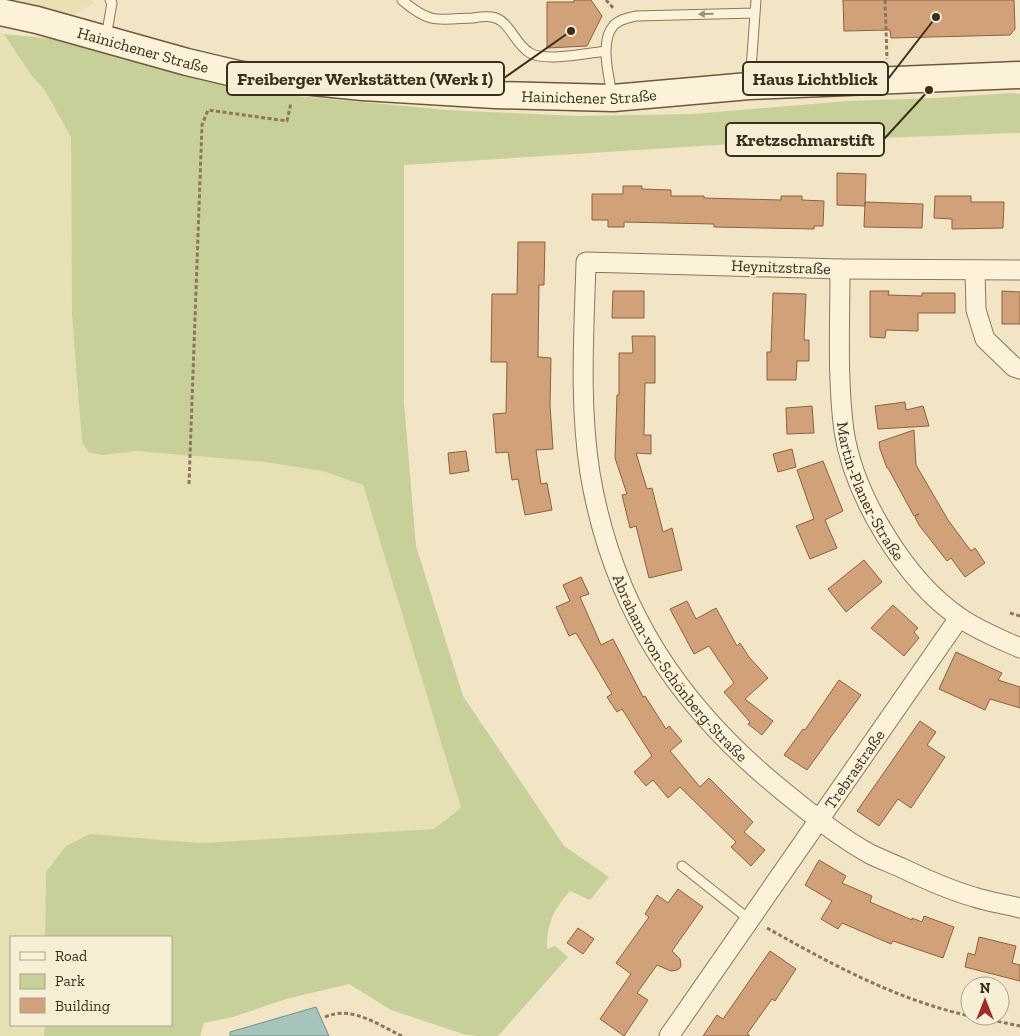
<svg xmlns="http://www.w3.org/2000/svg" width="1020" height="1036" font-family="'Zilla Slab',serif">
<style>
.farmland{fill:#e7e0b2}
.green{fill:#c7d098}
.water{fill:#a7c4bc;stroke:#6d938b}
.building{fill:#d1a179;stroke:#8d613e}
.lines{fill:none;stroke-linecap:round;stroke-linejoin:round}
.lane-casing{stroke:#8d775a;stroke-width:11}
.street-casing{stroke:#8d775a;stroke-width:21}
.secondary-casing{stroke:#6f583d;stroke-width:29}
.path{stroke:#8d775a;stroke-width:3;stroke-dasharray:4 2.5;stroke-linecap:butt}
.lane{stroke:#fbf2d9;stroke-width:9}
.street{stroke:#fbf2d9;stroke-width:19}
.secondary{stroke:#fbf2d9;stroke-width:26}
.oneway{fill:#9c907c}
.labels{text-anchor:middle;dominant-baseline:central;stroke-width:4;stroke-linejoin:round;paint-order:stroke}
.street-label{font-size:16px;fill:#3c2e1e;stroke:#f7efd5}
.leader{fill:none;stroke:#3c2e1e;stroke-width:2}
.callout-dot{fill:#3c2e1e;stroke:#f7efd5;stroke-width:2}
.callout{fill:#f7efd5;stroke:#3c2e1e;stroke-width:2}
.callout-label{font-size:18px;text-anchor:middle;font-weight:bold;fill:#3c2e1e}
</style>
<rect width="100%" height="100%" fill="#f1e5c5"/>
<path class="farmland" d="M0,0H92L94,3L72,16L81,25Z
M0,32L4,34L31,75L44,89L71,137L72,315L82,442L89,453L102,455L137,451L264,462L323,471L363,485L461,809L434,829L200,843L90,834L46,872L45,937H11V1025H45L44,1036H0Z"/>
<path class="green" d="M4,34L74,41L106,53L218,83L298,96L447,110L577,116L692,114L847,101L936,98L1011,93L1020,94V133L765,142L404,165V403L416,546L463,696L564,846L609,877L590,900L570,891C553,910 547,923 547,949L555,946L568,957L498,1036H477L463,1034L391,1010L349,984L286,999L233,1017L204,1023L200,1036H44L45,1025H171V937H45L46,872L66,846L90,834L200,843L434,829L461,808L363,485L323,471L264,462L137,451L102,455L89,453L82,442L72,315L71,137L44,89L31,75Z"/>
<path class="water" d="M316,1007L329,1036H230V1032Z"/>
<path class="building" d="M574,0H591L602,16L587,46L547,48V2H574Z
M843,0H1014L1015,29L1010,35L891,38L890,30L844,31Z
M837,173L866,174L865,206L837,205Z
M623,186H642V189L671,190V196H704V198L781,200V196H802V200L824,201L823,226H814V229L714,227V224L624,222V227H608V220H592V194H623Z
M935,196H971V202H1004L1003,228L952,229V219L934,218Z
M865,202L923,204L922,228L864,227Z
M518,242H545L544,285H539L538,357L551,358L550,405L553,449L536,450L541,484L547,483L552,510L525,515L518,479L512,480L508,452L496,453L493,414L506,413L507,362H491L492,294H517Z
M613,291H644V318H612Z
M870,291H889L888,295L922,296V293H955V313H918V331L886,330L885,338L870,337Z
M1002,291L1020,292V324H1002Z
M773,293L806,294L804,340H809V361H797L796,380H767V352H771Z
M632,336H655V383H645L644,435H651V454L636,453L647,489L652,488L663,532L672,528L682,570L649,578L636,526L630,528L622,495L627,494L615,458L617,395H619V353H633Z
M905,402L906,410L923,406L929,426L878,429L875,406Z
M812,406L814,433L787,434L786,408Z
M914,430L916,465L948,520L971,551L975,548L985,563L965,577L951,558L947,561L919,525L915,517L919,514L914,516L888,468H887L880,449L879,442Z
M792,449L796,467L778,472L773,454Z
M466,451L469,471L450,474L448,453Z
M823,461L843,511L825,520L837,548L810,559L796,526L814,519L797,470Z
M864,560L882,582L846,612L828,589Z
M581,577L589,594L580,597L601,645L613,639L643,697L645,696L666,729L669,726L682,741L670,751L700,787L709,778L753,822L744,832L765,850L751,866L731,847L736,842L680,787L668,798L653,780L646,786L634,772L652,756L622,709L617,712L607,697L612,694L576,633L569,636L556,607L570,601L563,585Z
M687,601L696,619L716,608L737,646L740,643L749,657L768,678L745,699L773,721L762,735L748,724L750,722L724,692L734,683L709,646L694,654L670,609Z
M893,605L918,628L914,632L919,638L904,656L871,628Z
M956,652L1002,673L998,680L1020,687V708L990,699L985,710L939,689Z
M839,680L861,695L807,770L784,755L803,729L805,730Z
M920,721L936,732L927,745L945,757L911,808L898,799L879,826L857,811Z
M819,860L846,876L842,883L872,896L870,902L912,920V918L922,922L924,916L954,927L943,958L893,941L891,944L842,923L838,929L821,919L832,901L805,885Z
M678,889L703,907L672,951L680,959L681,965L680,968L677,970L671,971L657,965L637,993L648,1000L624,1036L600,1019L631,974L616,963L649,917L645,914L657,895L668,903Z
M578,928L594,939L583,954L567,943Z
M979,937L1016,946L1012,963L1020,965V981L965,967L968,953L975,955Z
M770,951L796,969L775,1001L772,999L747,1034L750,1036H703L717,1015L723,1019Z"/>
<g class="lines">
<defs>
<path id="lane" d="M402,0C410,7 421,15 431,18C441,21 462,18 473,18C479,17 486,16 492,17C510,20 514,44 530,53C546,62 588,53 606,51
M106,37L112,3L110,0
M750,83L756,0
M612,95C609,76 599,41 614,25C620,19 628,18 636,16L755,13
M682,866L750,920"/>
<g id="street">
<path id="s1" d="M840,269C840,323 837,378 844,431C854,496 905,580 959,617C977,630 1000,639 1020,648"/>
<path d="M975,270L976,310L985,339L1014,367L1020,369"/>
<path id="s2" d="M1020,270L840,269L586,262C584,333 579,404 590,473C613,611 682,711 789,796C815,817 841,838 870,854C880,859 891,863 902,868C925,879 949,890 974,897C989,902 1005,904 1020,908"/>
<path id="s3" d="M669,1036L959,618"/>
</g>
<g id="secondary">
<path id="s4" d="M0,12L37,20L187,62L242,75L363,87L495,95L613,98L749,86L1020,75"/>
</g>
</defs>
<use href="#lane" class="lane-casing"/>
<use href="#street" class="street-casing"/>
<use href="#secondary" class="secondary-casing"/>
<path class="path" d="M606,0L614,9
M885,0L887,59
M189,484L202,125L208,110L287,121L291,103
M1010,613L1020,616
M767,928C831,964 897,1000 970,1016
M972,1016L1020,1026
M325,1017C352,1005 378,1025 402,1036"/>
<use href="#lane" class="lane"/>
<use href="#street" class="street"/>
<use href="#secondary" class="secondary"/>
</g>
<defs><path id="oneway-solid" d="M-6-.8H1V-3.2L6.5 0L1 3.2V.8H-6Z" transform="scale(1.25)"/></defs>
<use class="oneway" href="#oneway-solid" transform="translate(706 14) rotate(179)"/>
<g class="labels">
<g class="street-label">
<text stroke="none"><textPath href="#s4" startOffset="148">Hainichener Straße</textPath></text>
<text stroke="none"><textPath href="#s4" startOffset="598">Hainichener Straße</textPath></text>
<text transform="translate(781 267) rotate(2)">Heynitzstraße</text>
<text stroke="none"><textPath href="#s1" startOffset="228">Martin-Planer-Straße</textPath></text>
<text stroke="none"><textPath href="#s2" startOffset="864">Abraham-von-Schönberg-Straße</textPath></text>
<text stroke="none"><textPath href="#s3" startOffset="325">Trebrastraße</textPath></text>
</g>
</g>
<path class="leader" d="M571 31L504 78M936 17L888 79M929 90L884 139"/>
<g class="callout-dot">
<circle cx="571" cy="31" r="5"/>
<circle cx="936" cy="17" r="5"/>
<circle cx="929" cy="90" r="5"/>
</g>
<g class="callout">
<rect x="227" y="62" width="277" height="33" rx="5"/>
<rect x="743" y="62" width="145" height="33" rx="5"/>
<rect x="726" y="123" width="158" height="33" rx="5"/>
</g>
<g class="callout-label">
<text x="365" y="85">Freiberger Werkstätten (Werk I)</text>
<text x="815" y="85">Haus Lichtblick</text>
<text x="805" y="146">Kretzschmarstift</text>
</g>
<rect x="10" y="936" width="162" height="90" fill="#f7efd5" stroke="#aca28c"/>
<rect x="20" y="952" width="25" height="8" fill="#fbf2d9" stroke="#aca28c"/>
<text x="55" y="961" font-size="15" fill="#3c2e1e">Road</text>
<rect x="20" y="974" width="25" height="15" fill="#c7d098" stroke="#aca28c"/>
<text x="55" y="986" font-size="15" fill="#3c2e1e">Park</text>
<rect x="20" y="998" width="25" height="15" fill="#d1a179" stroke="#aca28c"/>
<text x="55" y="1011" font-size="15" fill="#3c2e1e">Building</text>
<g transform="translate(985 1001)"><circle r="24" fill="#f7efd5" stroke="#aca28c"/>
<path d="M0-4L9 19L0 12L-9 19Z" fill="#9f2a26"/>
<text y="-8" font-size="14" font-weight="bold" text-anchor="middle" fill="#3c2e1e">N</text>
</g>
</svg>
